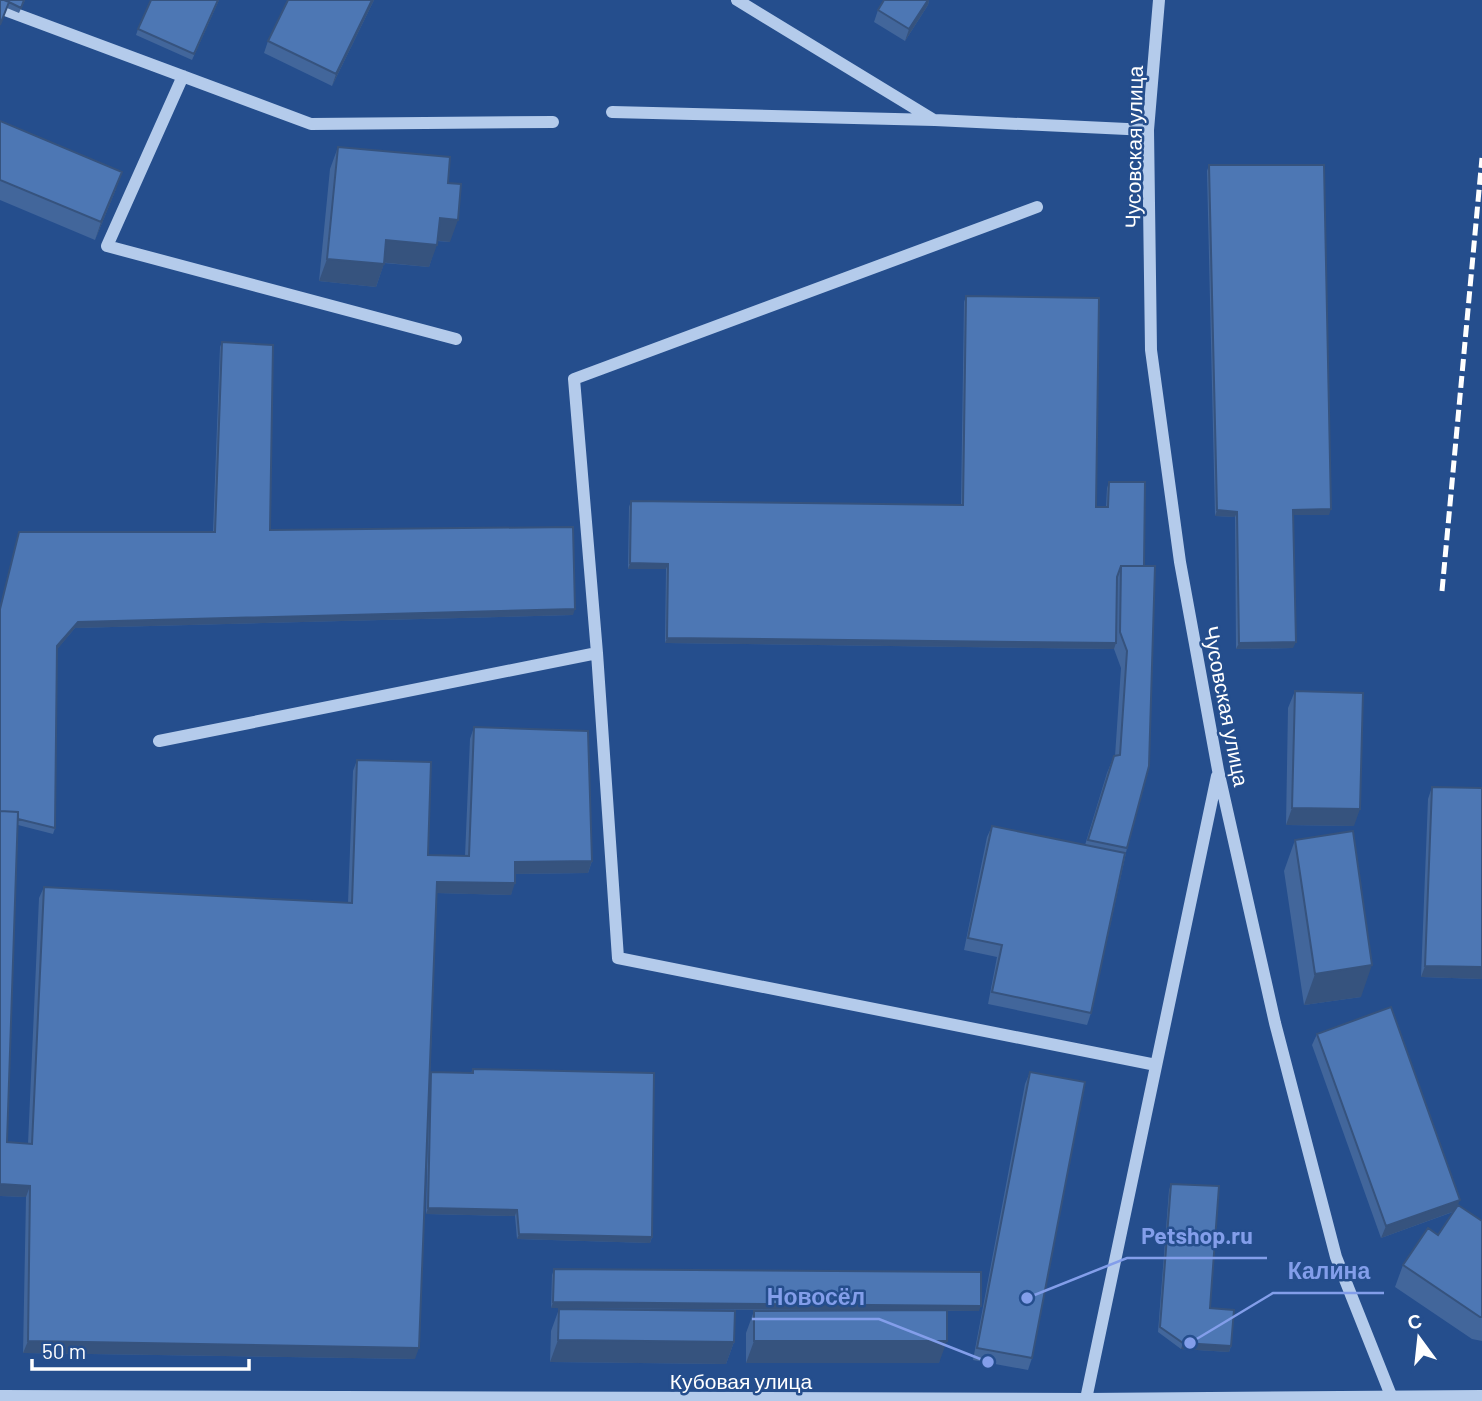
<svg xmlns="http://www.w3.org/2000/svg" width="1482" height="1401" font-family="Barlow,sans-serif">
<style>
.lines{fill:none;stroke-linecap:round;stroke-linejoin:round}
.minor{stroke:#b4cbeb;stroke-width:12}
.rail{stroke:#fff;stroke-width:5;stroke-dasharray:12 5;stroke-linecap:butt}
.wall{fill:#42669b}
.shaded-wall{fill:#36537e}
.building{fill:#4d77b4;stroke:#36537e;stroke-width:2}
.labels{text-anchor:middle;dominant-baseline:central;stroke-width:5;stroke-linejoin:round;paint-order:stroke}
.street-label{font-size:21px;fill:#fff;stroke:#254e8d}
.leader{fill:none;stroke:#839eea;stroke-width:2.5}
.callout-dot{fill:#839eea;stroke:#254e8d;stroke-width:2.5}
.callout-label{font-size:23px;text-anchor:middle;font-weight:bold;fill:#839eea;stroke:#254e8d;stroke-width:5;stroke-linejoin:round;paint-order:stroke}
</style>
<rect width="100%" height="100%" fill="#254e8d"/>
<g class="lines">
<path class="minor" d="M737,0L934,120
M1159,0L1148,130L1151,350L1180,562L1218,770L1275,1023L1336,1257L1392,1398
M0,8L311,124L553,122
M183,76L107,246L456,339
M612,112L935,120L1148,130
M597,653L574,379L1037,207
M159,741L597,653L618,958L1156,1065
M0,1396L1086,1399L1482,1396
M1086,1399L1217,776"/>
<path class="rail" d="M1442,591L1482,158"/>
</g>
<path class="wall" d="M0,0H25L19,13L7,8Z
M219,0L192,60L136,35L138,29Z
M288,0H374L332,86L264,53L268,41Z
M884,0H929L928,5L905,41L874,22L878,10Z
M0,121L116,189L95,240L0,200Z
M338,147L448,183L450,242L437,241L429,267L384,263L376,287L319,281L330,169Z
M1209,165L1329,515H1293V648L1236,649L1235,517L1215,516L1207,171Z
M966,296L1096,507H1106L1107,488L1109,482H1145L1127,848L1091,1013L1087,1025L988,1004L997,957L964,950L987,837L992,826L1085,845L1107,773L1114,756H1115L1121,668L1114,649L665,643L666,569H628L629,507L631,501L961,505L964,302Z
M222,342L270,530L573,615L75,628L57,649L55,828L53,834L18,825L7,1142L28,1144L39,898L44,887L348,903L353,771L357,760L428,855L465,856L470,739L474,727L592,861L588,873L515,874L511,895L437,893L430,1077L431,1072L471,1073L473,1069L652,1237L650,1243L517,1239L515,1216L426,1214L428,1117L415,1359L23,1353L26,1197L0,1196V607L19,532H213L220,347Z
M1295,691L1354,826L1286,825L1288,708Z
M1432,787L1482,788V979L1421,977L1428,799Z
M1295,840L1361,997L1304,1005L1284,871Z
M1317,1034L1457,1206L1482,1221V1341L1472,1339L1395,1287L1403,1265L1438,1235L1453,1212L1381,1238L1312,1045Z
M1030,1072L1032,1358L1028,1370L973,1360L1025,1084Z
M1171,1184L1210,1308L1231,1346L1229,1352L1181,1349L1158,1332L1169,1190Z
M554,1269L979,1311H947L939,1363H746V1333L754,1311H877L551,1308L552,1275Z
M559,1309L734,1342L726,1364L550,1362L551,1331Z"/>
<path class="shaded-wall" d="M372,0H374L332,86L336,74Z
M928,0H929L928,5L905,41L909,29Z
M122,172L116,189L95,240L101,222Z
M440,218L458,220L450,242L432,240Z
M386,240L437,245L429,267L378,262Z
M327,259L384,264L376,287L319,281Z
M1331,509L1329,515H1291L1293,510Z
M1217,510L1237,512L1235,517L1215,516Z
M630,563L668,564L666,569H628Z
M575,609L573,615L75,628L55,652L57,646L78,622Z
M667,638L1116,643L1114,649L665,643Z
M1296,642L1293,648L1236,649L1239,643Z
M1292,808L1360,809L1354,826L1286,825Z
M592,861L588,873L511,874L515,862Z
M437,882L515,883L511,895L433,893Z
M1372,965L1361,997L1304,1005L1315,974Z
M1425,966L1482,967V979L1421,977Z
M0,1184L30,1186L26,1197L0,1196Z
M1460,1200L1455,1211L1381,1238L1386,1226Z
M428,1208L517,1210L515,1216L426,1214Z
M519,1234L652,1237L650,1243L517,1239Z
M553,1302L981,1306L979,1311L551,1308Z
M558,1340L734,1342L726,1364L550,1362Z
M28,1341L419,1348L415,1359L23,1353Z
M754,1341H947L939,1363H746Z
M1183,1343L1231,1346L1229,1352L1181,1349Z"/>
<path class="building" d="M0,0H4L9,2L0,25Z
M5,0H24L21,8Z
M151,0H218L194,54L138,29Z
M288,0H372L336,74L268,41Z
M884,0H928L909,29L878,10Z
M0,121L122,172L101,222L0,180Z
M338,147L450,157L448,183L461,184L458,220L440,218L437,245L386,240L384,264L327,259Z
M1209,165H1324L1331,509L1293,510L1296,642L1239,643L1237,512L1217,510Z
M966,296L1099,298L1096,507H1108L1109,482H1145L1144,566H1121L1117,577L1116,643L667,638L668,564L630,563L631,501L963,505Z
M222,342L273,345L270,530L573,527L575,609L78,622L57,646L55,828L18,819V812L0,811V609L19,532H215Z
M1121,566H1155L1149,766L1127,848L1088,840L1114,756L1120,755L1127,651L1120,632Z
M1295,691L1363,693L1360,809L1292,808Z
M474,727L588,731L592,861L515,862V883L437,882L419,1348L28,1341L30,1186L0,1184V811L18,812L7,1142L32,1144L44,887L352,903L357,760L431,762L428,855L469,856Z
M1432,787L1482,788V967L1425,966Z
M992,826L1125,853L1091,1013L992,992L1002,945L968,938Z
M1353,831L1372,965L1315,974L1295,840Z
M1391,1007L1460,1200L1386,1226L1317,1034Z
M473,1069L654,1073L652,1237L519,1234L517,1210L428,1208L431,1072L473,1073Z
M1030,1072L1085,1082L1032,1358L977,1348Z
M1171,1184L1219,1186L1210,1308L1234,1310L1231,1346L1183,1343L1160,1327Z
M1458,1205L1482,1221V1317H1480L1403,1265L1428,1228L1438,1235Z
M554,1269L981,1272V1306L553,1302Z
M559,1309L735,1311L734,1342L558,1340Z
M947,1310V1341H754V1311Z"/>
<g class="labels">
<g class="street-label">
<text transform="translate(1133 147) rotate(-89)">Чусовская улица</text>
<text transform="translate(1227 706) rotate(79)">Чусовская улица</text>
<text x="741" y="1380">Кубовая улица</text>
</g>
</g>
<path class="leader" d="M1027 1298L1127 1258H1267M1190 1343L1273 1293H1384M988 1362L879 1319H752"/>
<g class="callout-dot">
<circle cx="1027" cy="1298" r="7"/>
<circle cx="1190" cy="1343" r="7"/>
<circle cx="988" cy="1362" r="7"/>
</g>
<g class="callout-label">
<text x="1197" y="1244">Petshop.ru</text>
<text x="1329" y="1279">Калина</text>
<text x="816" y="1305">Новосёл</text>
</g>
<g transform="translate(1419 1338) rotate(345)" stroke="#254e8d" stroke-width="5" paint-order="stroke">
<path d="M0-5L12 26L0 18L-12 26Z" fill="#ffffff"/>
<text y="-10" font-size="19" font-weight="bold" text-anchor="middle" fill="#ffffff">С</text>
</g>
<path d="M32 1359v10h217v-10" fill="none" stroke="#ffffff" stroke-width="3.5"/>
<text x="42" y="1359" font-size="21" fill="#ffffff" stroke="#254e8d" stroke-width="5" paint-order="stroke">50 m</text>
</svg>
